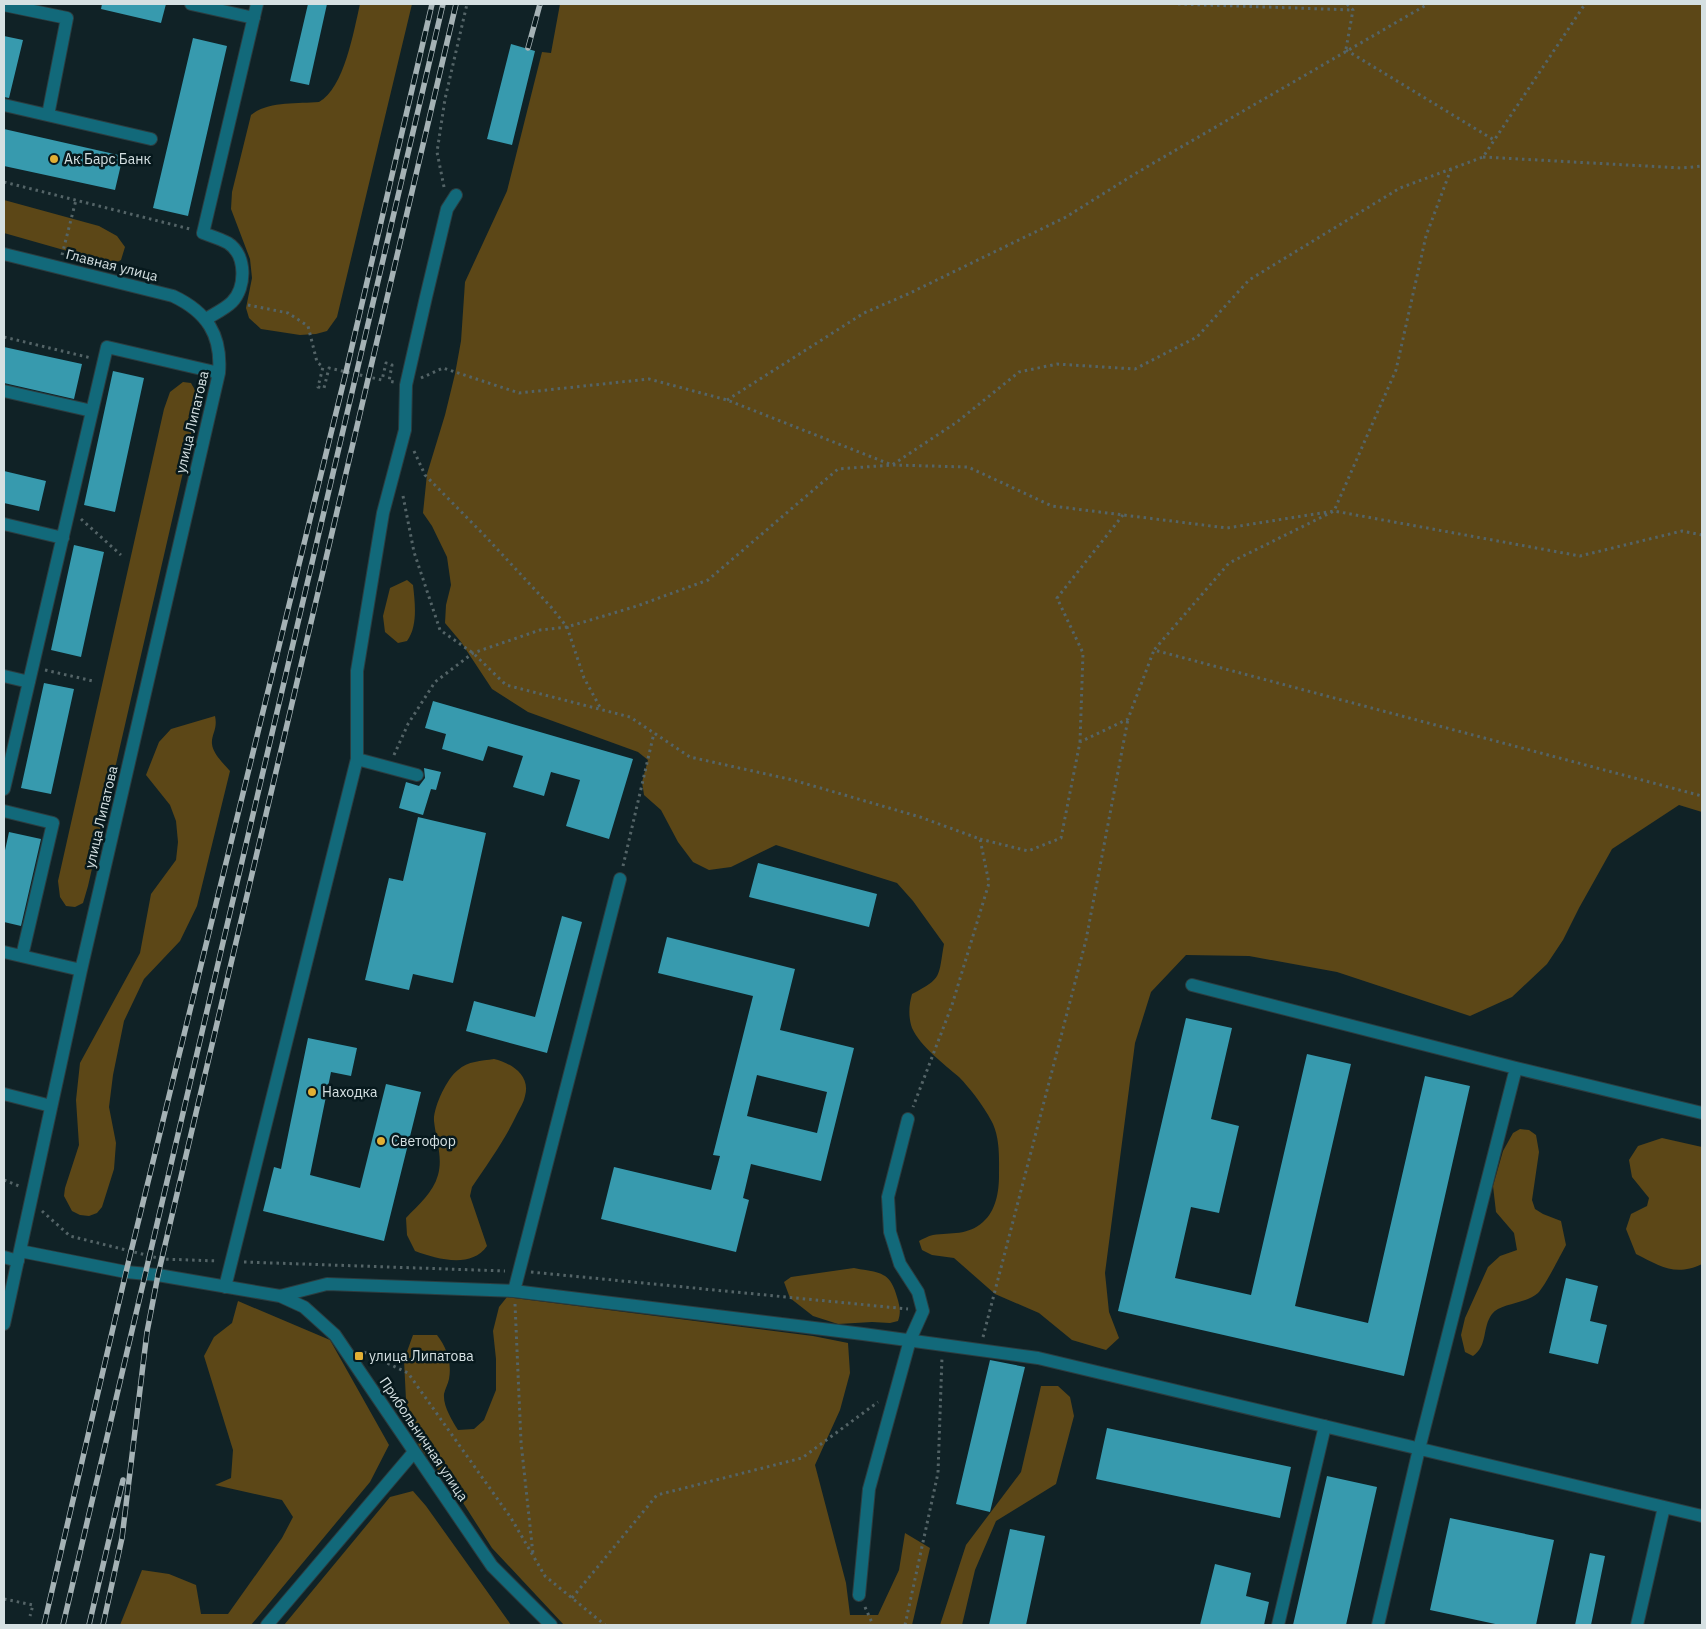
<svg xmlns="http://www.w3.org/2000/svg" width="1706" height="1629" font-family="'IBM Plex Sans',sans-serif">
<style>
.forest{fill:#5c4717}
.building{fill:#379aae;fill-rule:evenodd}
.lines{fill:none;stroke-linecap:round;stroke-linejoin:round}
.minor-casing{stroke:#2c3d40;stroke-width:14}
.path{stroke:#546467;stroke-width:3;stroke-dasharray:2.5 4;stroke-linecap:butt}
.minor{stroke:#12697a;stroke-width:12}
.rail-casing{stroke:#a5b2b5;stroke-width:5.5}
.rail{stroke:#07191d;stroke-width:4;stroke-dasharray:11;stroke-linecap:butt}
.poi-dot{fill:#e1af34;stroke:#07191d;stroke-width:2}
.labels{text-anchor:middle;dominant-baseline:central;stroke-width:5;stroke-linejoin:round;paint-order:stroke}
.poi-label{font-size:14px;fill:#d5e0e2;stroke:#07191d;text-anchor:start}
.street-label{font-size:14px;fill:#d5e0e2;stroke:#07191d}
</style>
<rect width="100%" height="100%" fill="#102226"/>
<path class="forest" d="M360,4H412L337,317L327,331L316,334L300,335L261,329L249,318L246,308L252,278L250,259L231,209L232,192L251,115C268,101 297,104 319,102C344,89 354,30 360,4Z
M560,4H1702V812L1679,805L1612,849L1579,908L1563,940L1547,964L1512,997L1470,1016L1337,972L1249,956L1186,955L1151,992L1135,1043L1105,1273L1109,1312L1119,1338L1106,1350L1072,1340L1039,1313L995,1294L954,1258L932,1255L922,1250L919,1241C923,1239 928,1236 933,1235C952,1232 967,1236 983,1222C996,1211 999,1191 999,1176C999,1158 1000,1140 993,1124C986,1109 970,1088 959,1077C944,1064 920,1046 912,1028C908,1016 909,1005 912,994C943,978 938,977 944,944L913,901L897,883L776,845L731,867L709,870L693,862L678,842L661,810L644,795L642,782L648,760L638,752L528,712L492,689L461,642L445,623L446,605L451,585L447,557L432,526L423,513L427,474L445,415L455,374L461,341L465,282L507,191L542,52L551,53Z
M4,200L99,226L117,236L125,247L121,260L113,264L4,233Z
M183,382L191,383C196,392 200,397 198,407L88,886L83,903L75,907L66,906L60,897L58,881L164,409L170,392Z
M407,580L413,585C415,603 418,626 407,641L398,643L385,632L383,616L390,588Z
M215,716C218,729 211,735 212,744C213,754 224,764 230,771L197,906L180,941L144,979L124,1021L113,1075L109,1107L116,1143L114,1169L102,1207L97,1213L89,1216L80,1215L72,1211L64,1196L65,1188L79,1145L76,1100L80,1063L140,953L151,894L176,860L178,842L176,821L170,805L146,775L159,742L171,729Z
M494,1059C511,1063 531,1075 525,1096C524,1102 520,1108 517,1114C505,1140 488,1163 472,1187L470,1196L487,1246C471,1269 437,1259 415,1251L407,1235L406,1218C419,1204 433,1193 438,1175C443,1157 436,1140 434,1121C433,1108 447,1078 458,1070C468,1061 481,1061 494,1059Z
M1520,1129L1529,1130L1536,1135L1539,1152L1532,1200L1535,1209L1543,1214L1561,1221L1566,1245C1560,1256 1545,1286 1538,1293C1526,1304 1500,1303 1492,1314C1482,1327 1488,1346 1473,1356L1465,1352L1461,1335L1465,1318L1488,1267L1500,1256L1517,1250L1514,1233L1496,1212L1493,1186L1503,1151L1513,1133Z
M1662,1138L1702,1147V1264C1675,1277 1660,1266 1636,1254L1626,1229L1631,1214L1647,1206L1649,1198L1632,1177L1629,1160L1638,1146Z
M854,1268C878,1273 890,1270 897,1297C900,1307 901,1312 898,1321L890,1323L872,1322L838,1324L813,1316L790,1298L784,1282L791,1277Z
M507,1297L813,1336L848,1343L850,1373L840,1410L815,1465L846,1583L850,1615H878L899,1570L905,1533L930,1548L912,1625H564L492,1548L458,1495L420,1448L414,1435L406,1400L404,1360L413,1335H437C447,1348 452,1363 449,1379C448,1384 445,1389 444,1394C443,1406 452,1420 458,1430L474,1429L484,1420L496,1390V1359L493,1331L499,1307Z
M238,1301L330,1340L389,1445L370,1482L251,1625H120L142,1570L169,1574L196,1585L201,1614H228L282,1538L293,1517L282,1500L215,1485L231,1478L233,1450L204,1356L214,1337L232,1323Z
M1041,1386H1058L1070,1397L1074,1416L1056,1484L996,1521L975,1570L962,1625H940L966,1545L1021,1472Z
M413,1491L426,1506L511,1625H284L390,1497Z"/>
<path class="building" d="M102,4H166L161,23L101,9Z
M308,4H327L309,85L290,81Z
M4,36L23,40L9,98L4,97Z
M193,38L227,46L188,216L153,208Z
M511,44L535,51L512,145L487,139Z
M4,129L123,156L115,190L4,166Z
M4,347L82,364L74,399L4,383Z
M113,371L144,378L115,512L84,505Z
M4,471L46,481L39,511L4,503Z
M74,545L104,552L81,657L51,650Z
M44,683L74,689L51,794L21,788Z
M433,701L633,759L609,839L566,826L580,780L551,772L544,796L513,787L523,756L488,746L483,761L442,749L446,734L425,728Z
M424,768L441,772L436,790L431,789L423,815L399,808L406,782L419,786L425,778Z
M418,817L486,833L453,983L413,974L409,990L365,980L389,878L403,881Z
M9,832L41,839L21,926L4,922V855Z
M758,863L877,894L869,927L749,897Z
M562,916L582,922L547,1053L466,1031L474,1001L535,1017Z
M667,937L795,969L780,1030L854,1048L821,1181L751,1164L743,1198L749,1200L736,1252L601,1219L614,1167L711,1190L720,1156L713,1155L753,996L658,973ZM757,1075L827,1092L817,1133L747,1116Z
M1186,1018L1232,1028L1211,1119L1239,1126L1219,1213L1191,1207L1175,1278L1251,1295L1307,1054L1351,1064L1295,1306L1368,1323L1425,1076L1470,1086L1404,1376L1118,1311Z
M308,1038L357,1048L351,1076L331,1072L310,1175L360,1188L386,1084L421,1092L384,1241L263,1211L274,1167L281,1169Z
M1566,1278L1598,1286L1590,1321L1607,1325L1598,1364L1549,1353Z
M990,1360L1025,1367L990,1512L956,1504Z
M1107,1428L1291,1467L1280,1518L1096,1479Z
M1327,1476L1377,1487L1346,1625H1293Z
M1450,1518L1554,1540L1536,1625H1500L1430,1610Z
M1010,1529L1045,1536L1026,1625H989Z
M1590,1553L1605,1556L1591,1625H1575Z
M1215,1564L1251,1573L1246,1596L1269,1602L1264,1625H1200Z"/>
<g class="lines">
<defs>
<path id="minor" d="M191,4L254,18
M4,5L67,18L48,115
M4,105L151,139
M4,254L173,296C207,312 222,335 219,373L81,970L4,1324
M206,319C214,314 225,309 232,302C246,288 247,255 228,243C221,239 211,236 203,233L257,4
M4,391L92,411
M4,524L63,538
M4,676L29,682
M357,759L417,775
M4,789L107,347L219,373
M4,811L53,823L22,956
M4,952L81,970
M1192,985L1516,1068L1702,1113
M4,1094L51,1106
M20,1251L126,1272L158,1275L280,1296L304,1307L335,1335L492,1566L551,1625
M4,1257L18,1261
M225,1287L357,759V671L383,513L405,430L406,385L426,297L447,209L456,195
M514,1291L620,879
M280,1296L327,1284L514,1291L863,1334L1038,1358L1702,1516
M859,1595L869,1489L910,1340L923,1311L918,1292L900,1264L890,1232L888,1197L908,1119
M267,1625L414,1452
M1278,1625L1325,1426
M1378,1625L1419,1449L1516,1068
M1637,1625L1664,1507"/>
</defs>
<use href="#minor" class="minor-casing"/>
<path class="path" d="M1178,4L1353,10
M1346,49L1353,10L1347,4
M1346,50L1494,140
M1483,157L1682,168L1702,166
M1451,169L1426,236L1396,370L1334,511L1229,563L1154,650L1702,796
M4,182L190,229
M444,187L437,152L445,99L467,4
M62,255L76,200
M248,305L288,313L308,326L317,362L323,367L318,387L324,388L329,368L382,380L386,363L392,365L389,381L394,382
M4,337L91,358
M421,378L443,368L519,393L649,379L727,400L892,465L968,467L1052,506L1227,528L1334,511L1580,556L1682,531L1702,535
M727,400L864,313L908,294L1066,217L1138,172L1428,4
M414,451L425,475L486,537L551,607L567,627L584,678L601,709
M403,496L414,552L440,630L473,653L506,685L630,717L690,757L793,780L920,817L980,839L989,883L952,1005L913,1107
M81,519L121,555
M45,670L93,681
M1080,742L1083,653L1057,598L1123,515
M394,755L408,724L435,682L473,653L540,630L567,627L637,606L708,580L838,469L892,465L957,422L1019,372L1057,364L1135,369L1197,337L1249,280L1400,188L1483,157L1585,4
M980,839L1028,851L1061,838L1080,742L1128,719L1154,650
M623,866L654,733
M4,1180L19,1186
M42,1211L70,1236L162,1259L218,1261
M244,1262L505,1271
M531,1272L908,1309
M515,1304L521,1442L533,1554
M983,1337L1086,940L1128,719
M364,1352L408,1373L511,1518L545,1576L605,1625
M572,1598L657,1495L802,1458L878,1402
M4,1599L33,1605L30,1616
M865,1607L873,1625
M905,1625L938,1473L942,1357"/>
<use href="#minor" class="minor"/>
<defs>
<path id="rail" d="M528,48L540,4
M44,1625L126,1272L346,372L432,4
M63,1625L443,4
M89,1625L123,1480
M103,1625L122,1538L147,1332L158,1275L456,4"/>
</defs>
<use href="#rail" class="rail-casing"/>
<use href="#rail" class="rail"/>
</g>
<g class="poi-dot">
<circle cx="54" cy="159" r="5"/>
<circle cx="312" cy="1092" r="5"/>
<circle cx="381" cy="1141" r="5"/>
<rect x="354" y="1351" width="10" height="10" rx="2.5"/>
</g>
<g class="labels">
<g class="poi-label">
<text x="64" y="159">Ак Барс Банк</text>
<text x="322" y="1092">Находка</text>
<text x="391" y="1141">Светофор</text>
<text x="369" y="1356">улица Липатова</text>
</g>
<g class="street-label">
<text transform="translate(112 265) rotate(14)">Главная улица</text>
<text transform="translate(192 422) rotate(-77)">улица Липатова</text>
<text transform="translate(101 817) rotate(-77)">улица Липатова</text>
<text transform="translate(424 1439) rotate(56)">Прибольничная улица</text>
</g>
</g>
<rect width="1706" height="1629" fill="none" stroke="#d5e0e2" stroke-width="10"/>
</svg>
